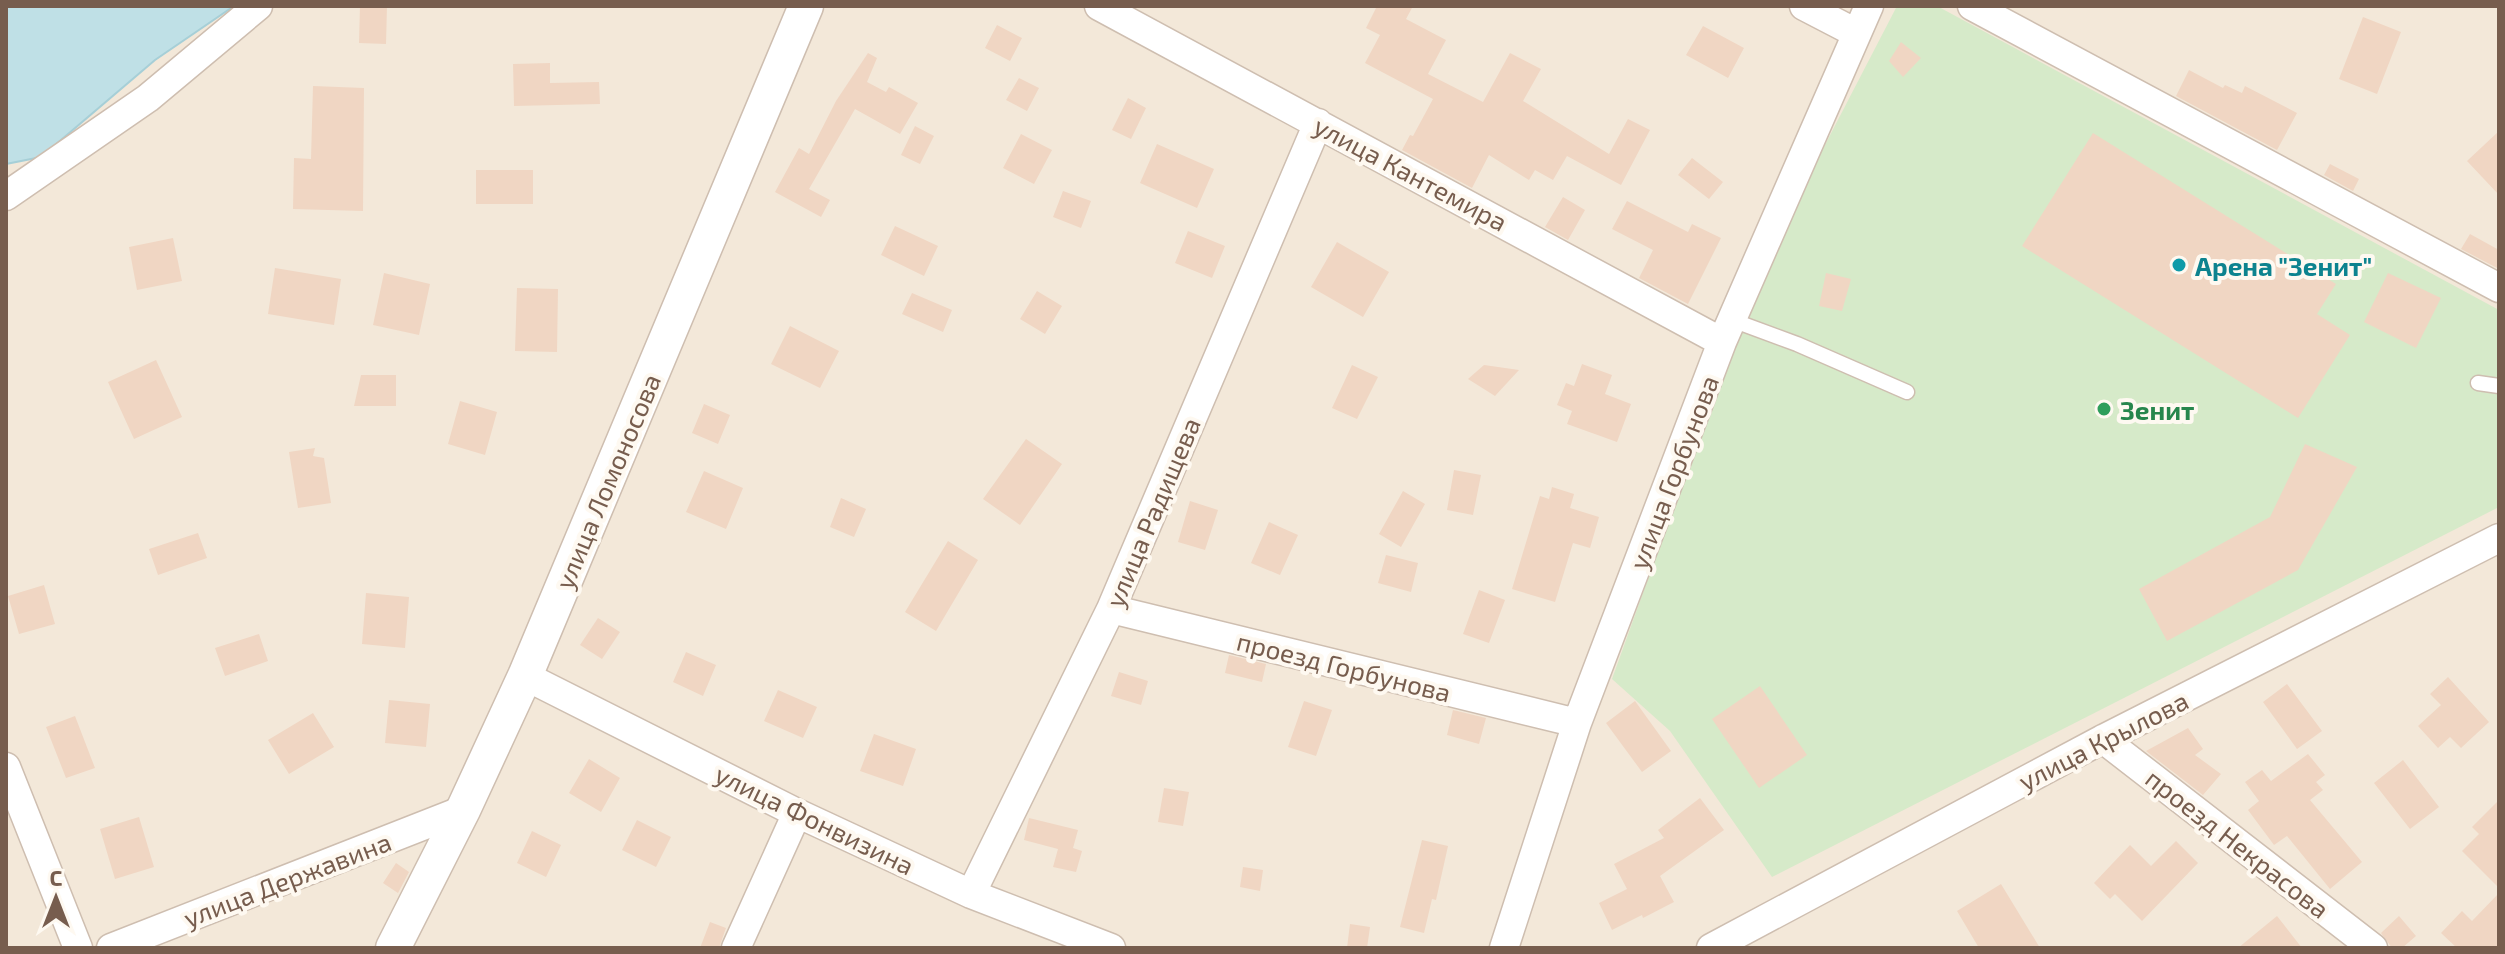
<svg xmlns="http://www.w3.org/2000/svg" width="2505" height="954" font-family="'Exo 2',sans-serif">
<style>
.residential{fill:#f3e8d9}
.green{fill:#d6eac9}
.water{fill:#bfe0e6;stroke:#a6cfd7;stroke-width:2}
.building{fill:#f0d6c3}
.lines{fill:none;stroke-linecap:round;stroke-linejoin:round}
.service-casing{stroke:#cebeb0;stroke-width:17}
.minor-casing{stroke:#cebeb0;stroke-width:31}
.tertiary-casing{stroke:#cebeb0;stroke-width:37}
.service{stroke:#fff;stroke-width:14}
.minor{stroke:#fff;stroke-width:28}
.tertiary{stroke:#fff;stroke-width:34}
.culture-dot{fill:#0f9aa8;stroke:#fef9f1;stroke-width:3}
.leisure-dot{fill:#2e9e5b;stroke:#fef9f1;stroke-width:3}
.labels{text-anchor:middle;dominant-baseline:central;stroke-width:8;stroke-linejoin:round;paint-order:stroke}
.street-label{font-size:26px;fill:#775d4e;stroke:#fef9f1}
.culture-label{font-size:26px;font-weight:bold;fill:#0d838f;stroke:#fef9f1;text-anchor:start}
.leisure-label{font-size:26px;font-weight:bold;fill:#27864d;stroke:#fef9f1;text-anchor:start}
</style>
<rect width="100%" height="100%" fill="#fcf5eb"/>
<path class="residential" d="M6,6H2499V948H6Z"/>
<path class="green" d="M1897,6H1937L2499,310V507L1772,877L1670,731L1612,679L1757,276Z"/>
<path class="water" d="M6,6H234L155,60L41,157L6,164Z"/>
<path class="building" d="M360,6H387L386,44L359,43Z
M1377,6H1413L1406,19L1446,40L1428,74L1483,102L1510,53L1541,69L1523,101L1609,154L1628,119L1650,130L1621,185L1567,156L1553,180L1535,170L1529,180L1489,155L1472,188L1402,150L1410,135L1413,136L1433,99L1365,63L1380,35L1366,28Z
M2363,17L2401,32L2377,94L2339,79Z
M997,25L1022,38L1010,61L985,48Z
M1703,26L1744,48L1728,78L1686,55Z
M1901,42L1921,58L1903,77L1889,61Z
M868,53L877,58L867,82L886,92L889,87L918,103L900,134L855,109L809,189L830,200L821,217L775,192L799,148L809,154L836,101Z
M550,63V83L599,82L600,104L514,106L513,64Z
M2189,70L2223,88L2225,85L2242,93L2245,86L2297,113L2277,150L2176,96Z
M1019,78L1039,88L1027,111L1006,100Z
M313,86L364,88L363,211L293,209L294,158L311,159Z
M1128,98L1146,108L1131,139L1112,130Z
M915,126L934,136L920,164L901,155Z
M2499,131V195L2467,161Z
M2093,133L2336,284L2317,314L2350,335L2298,418L2022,246Z
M1021,134L1052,150L1034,184L1003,168Z
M1157,144L1214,169L1197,208L1140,183Z
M1692,158L1723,182L1709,199L1678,175Z
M2330,164L2359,179L2353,191L2324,175Z
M476,170H533V204H476Z
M1063,191L1091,201L1081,228L1053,217Z
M1563,197L1585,210L1568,240L1545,227Z
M1627,201L1688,232L1692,224L1721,238L1688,304L1639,278L1653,250L1612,229Z
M895,226L938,246L924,276L881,255Z
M1188,231L1225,246L1212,278L1175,263Z
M2470,234L2499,250V269L2461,249Z
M173,238L182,281L137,290L129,247Z
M1337,242L1389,272L1363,317L1311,287Z
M275,268L341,279L334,325L268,314Z
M384,273L430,284L419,335L373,325Z
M1826,273L1851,279L1842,311L1819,306Z
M2388,273L2441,298L2416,348L2364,322Z
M517,288L558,289L557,352L515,351Z
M1037,291L1062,306L1045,334L1020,319Z
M912,293L952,310L943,332L902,314Z
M790,326L839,351L820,388L771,364Z
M156,360L182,417L134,439L108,382Z
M1582,364L1612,375L1605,394L1631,404L1617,442L1567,424L1572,411L1557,405L1566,383L1574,386Z
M1352,365L1378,377L1357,419L1332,408Z
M1484,365L1519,370L1495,396L1468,379Z
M361,375H396V406H354Z
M460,401L497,412L485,455L448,444Z
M704,404L730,415L718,444L692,433Z
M1026,439L1062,464L1020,525L983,499Z
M2305,444L2357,467L2298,570L2167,641L2139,589L2270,517Z
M315,448L313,456L324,458L331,503L298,508L289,452Z
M1454,470L1481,475L1473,515L1447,510Z
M704,471L743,488L726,529L686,512Z
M1552,487L1574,494L1570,508L1599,517L1590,548L1573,543L1555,602L1512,589L1540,496L1549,499Z
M1403,491L1425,504L1401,547L1379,534Z
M841,498L866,509L854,537L830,527Z
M1190,501L1218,510L1205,550L1178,542Z
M1269,522L1298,535L1280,575L1251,563Z
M198,533L207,558L158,575L149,549Z
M948,541L978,560L936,631L905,612Z
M1386,555L1418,563L1411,592L1378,583Z
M44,585L55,624L19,634L8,596Z
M1479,590L1505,600L1489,643L1463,634Z
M366,593L409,597L405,648L362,644Z
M598,618L620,632L602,659L580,645Z
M259,634L268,661L225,676L215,648Z
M686,652L716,665L703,696L673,682Z
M1229,655L1266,664L1262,682L1225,673Z
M1119,672L1148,681L1141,705L1111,696Z
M2448,677L2489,722L2461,748L2450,737L2438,748L2418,726L2441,705L2430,694Z
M2287,684L2322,731L2297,749L2263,702Z
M1760,686L1807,755L1759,788L1712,719Z
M778,690L817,707L803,738L764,721Z
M389,700L430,704L426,747L385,743Z
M1304,701L1332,710L1316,756L1288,747Z
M1635,701L1671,751L1642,772L1606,723Z
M1453,710L1486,718L1479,744L1447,735Z
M313,713L334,747L289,774L268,740Z
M75,716L95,768L66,778L46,727Z
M2188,728L2203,749L2195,755L2221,774L2203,795L2146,751Z
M874,734L916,749L903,786L860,771Z
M2308,754L2325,775L2316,782L2323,790L2310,800L2362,862L2330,889L2287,836L2274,845L2248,810L2259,801L2245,782L2262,770L2271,781Z
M589,759L620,778L601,812L569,793Z
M2403,760L2439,807L2410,829L2374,783Z
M1164,788L1189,792L1183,826L1158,822Z
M1700,798L1724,830L1660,876L1674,902L1643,918L1642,915L1612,930L1599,903L1627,889L1614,864L1664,838L1658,830Z
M2499,800V888L2462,851L2479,834L2472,827Z
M139,817L154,867L115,879L100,829Z
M1029,818L1078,830L1073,848L1082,851L1076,872L1053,867L1058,849L1024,840Z
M637,820L671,837L656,867L622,850Z
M532,831L561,845L546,877L517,863Z
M1422,840L1448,846L1436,900L1432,899L1424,933L1400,927Z
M2176,841L2198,863L2142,921L2115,894L2110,899L2094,883L2130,845L2151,866Z
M396,863L409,872L398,893L383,883Z
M1243,867L1263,870L1260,891L1240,887Z
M2001,884L2040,948H1979L1957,911Z
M2499,893V948H2457L2441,933L2462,911L2472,921Z
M2277,916L2302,948H2238Z
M2399,916L2416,936L2402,948H2392L2381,933Z
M710,922L726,928L719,948H700Z
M1350,924L1370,927L1367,948H1347Z"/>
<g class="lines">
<defs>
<path id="service" d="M1732,320L1797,344L1907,392
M2478,383L2499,386"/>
<path id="minor" d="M1099,6L1722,342
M1804,6L1856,33
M1972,6L2499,288
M6,196L148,98L258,6
M1111,609L1577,723
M525,676L797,813L971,894L1111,948
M2103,739L2373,948
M6,767L78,948
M971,894L1111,609L1318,123
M111,948L463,810
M736,948L797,813
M1504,948L1577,723L1722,342L1869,6
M1711,948L2103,739L2499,538"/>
<path id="tertiary" d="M393,948L463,810L525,676L806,6"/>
</defs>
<use href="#service" class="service-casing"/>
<use href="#minor" class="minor-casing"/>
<use href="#tertiary" class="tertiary-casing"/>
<use href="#service" class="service"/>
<use href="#minor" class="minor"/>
<use href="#tertiary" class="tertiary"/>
</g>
<circle class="culture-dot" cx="2179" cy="265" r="8"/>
<circle class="leisure-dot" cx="2104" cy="409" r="8"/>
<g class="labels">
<g class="street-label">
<text transform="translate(1411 173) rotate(28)">улица Кантемира</text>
<text transform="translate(1673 472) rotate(-69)">улица Горбунова</text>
<text transform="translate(607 481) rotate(-67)">улица Ломоносова</text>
<text transform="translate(1152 512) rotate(-67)">улица Радищева</text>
<text transform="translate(1344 666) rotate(14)">проезд Горбунова</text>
<text transform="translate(2103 740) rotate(-27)">улица Крылова</text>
<text transform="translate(815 819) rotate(26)">улица Фонвизина</text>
<text transform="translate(2238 843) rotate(38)">проезд Некрасова</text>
<text transform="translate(287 879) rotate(-21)">улица Державина</text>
</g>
<g class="culture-label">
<text x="2195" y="265">Арена "Зенит"</text>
</g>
<g class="leisure-label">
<text x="2120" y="409">Зенит</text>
</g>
</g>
<rect width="2505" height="954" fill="none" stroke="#775d4e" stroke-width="16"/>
<g transform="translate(56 898)" stroke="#fef9f1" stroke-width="6" paint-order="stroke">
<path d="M0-6L14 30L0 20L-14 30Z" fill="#775d4e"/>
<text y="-12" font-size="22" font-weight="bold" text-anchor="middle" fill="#775d4e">С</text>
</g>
</svg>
